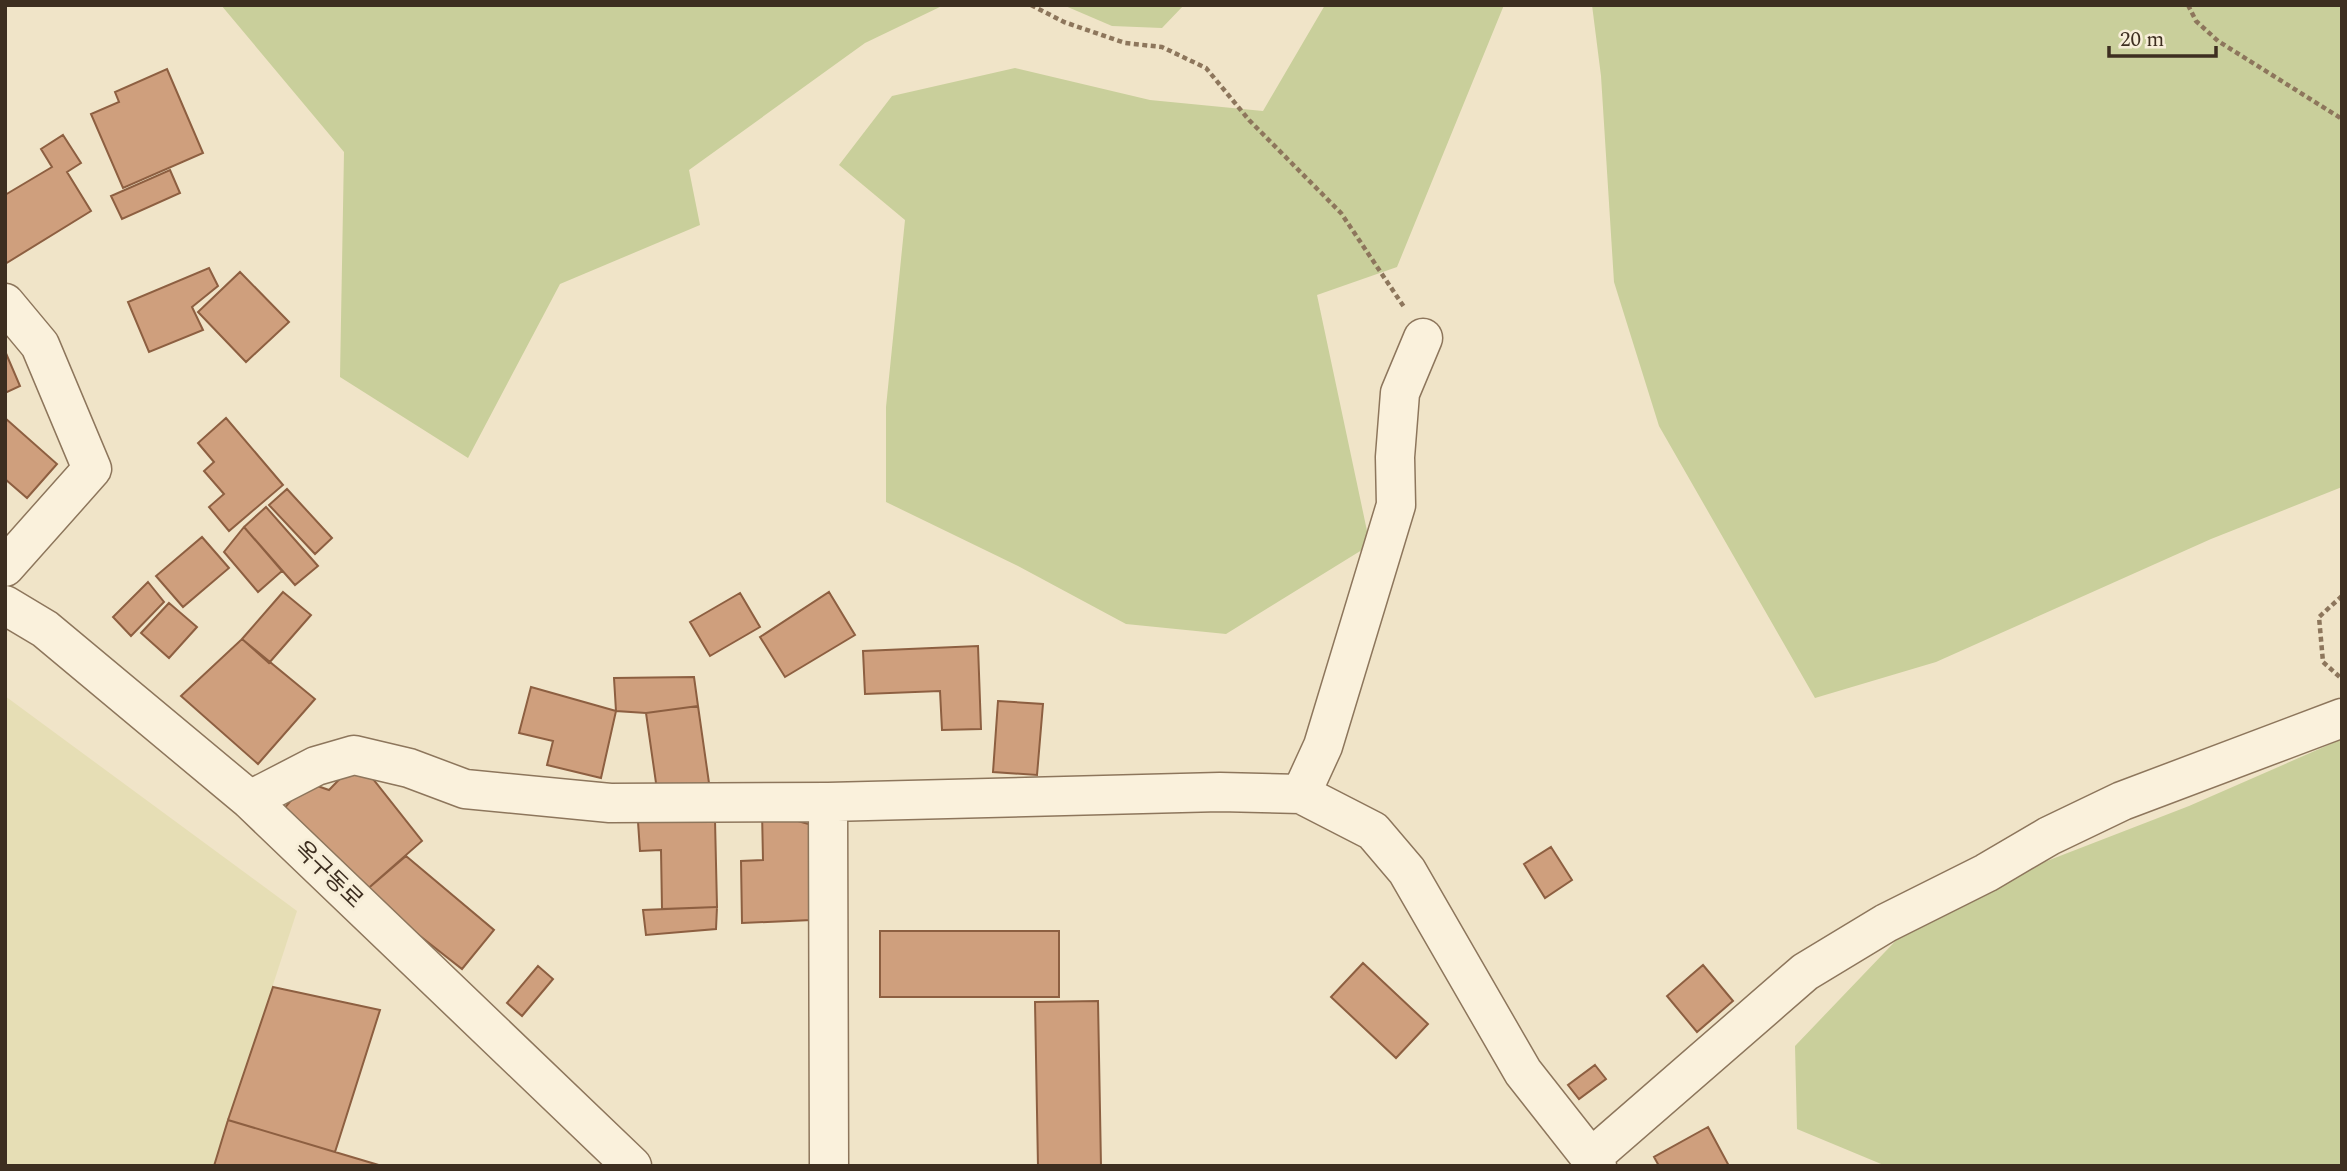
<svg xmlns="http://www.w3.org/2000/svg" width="2347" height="1171" font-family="Spectral,'Noto Sans KR',serif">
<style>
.farmland{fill:#e6deb5}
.green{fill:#c9cf9b}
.building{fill:#cf9f7d;stroke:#8d5f41;stroke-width:2}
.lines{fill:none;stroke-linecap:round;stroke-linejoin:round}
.minor-casing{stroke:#8d765c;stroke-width:41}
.path{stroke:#8d765c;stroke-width:4.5;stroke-dasharray:5 3.5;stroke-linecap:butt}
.minor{stroke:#faf1dc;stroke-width:38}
.labels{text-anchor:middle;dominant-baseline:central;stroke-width:6;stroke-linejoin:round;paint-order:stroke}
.street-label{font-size:23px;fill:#3d2e20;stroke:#f7eed8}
</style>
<rect width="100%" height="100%" fill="#f0e4c8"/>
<path class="farmland" d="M5,696L297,911L214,1166H5Z"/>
<path class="green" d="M221,5H944L865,43L689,170L700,225L560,284L468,458L340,377L344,152Z
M1063,5H1184L1162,28L1112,26Z
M1325,5H1504L1397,267L1317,295L1370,545L1226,634L1126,624L1018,566L886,502V407L905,220L839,165L892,96L1015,68L1150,100L1263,111Z
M1592,5H2342V487L2211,539L1936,662L1815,698L1659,426L1614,282L1601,76Z
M2342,739V1166H1886L1797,1129L1795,1046L1928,907L2189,806Z"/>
<path class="building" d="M167,69L203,153L123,188L91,114L119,102L115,92Z
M63,135L81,163L67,172L91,211L5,264V195L52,167L41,149Z
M170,170L180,193L122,219L111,196Z
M209,268L218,286L192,307L203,330L149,352L128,302Z
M240,272L289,322L246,362L198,312Z
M5,351L20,386L5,393Z
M5,418L57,464L27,498L5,479Z
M226,418L283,485L229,531L209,507L224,494L204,471L214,462L198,443Z
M287,489L332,538L315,554L269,505Z
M266,507L318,566L295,585L244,527Z
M244,527L282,571L258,592L224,552Z
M202,537L229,568L183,607L156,576Z
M148,582L164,602L131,636L113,617Z
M283,592L311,615L269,663L242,639Z
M829,592L855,635L785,677L760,637Z
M740,593L760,627L710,656L690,622Z
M169,603L197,627L169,658L141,633Z
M242,639L315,699L258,764L181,696Z
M978,646L981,729L942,730L940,691L865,694L863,651Z
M694,677L698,706L646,713L616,711L614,678Z
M531,687L616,711L601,778L547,765L553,741L519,733Z
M998,701L1043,704L1037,775L993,772Z
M698,706L709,783L657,790L646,713Z
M358,760L422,841L364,892L283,810L306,782L329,790Z
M762,811L812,825L811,920L742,923L741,861L763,860Z
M715,820L717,907L662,909L661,850L640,851L638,822Z
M1551,847L1572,880L1545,898L1524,864Z
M406,856L494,930L462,969L364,892Z
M717,907L716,929L646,935L643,910Z
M880,931H1059V997H880Z
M1363,963L1428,1024L1396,1058L1331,997Z
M1703,965L1733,1001L1697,1032L1667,996Z
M538,966L553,979L522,1016L507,1003Z
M273,987L380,1010L335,1152L228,1120Z
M1098,1001L1101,1166H1038L1035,1002Z
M1595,1065L1606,1079L1579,1099L1568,1085Z
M228,1120L335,1152L382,1166H214Z
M1708,1127L1729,1166H1659L1654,1157Z"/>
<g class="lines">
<defs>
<path id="minor" d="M5,303L40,345L92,469L5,567
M5,605L45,629L250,800L632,1166
M1301,794L1323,746L1396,505L1395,457L1400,393L1423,338
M250,800L316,766L354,755L409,768L465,789L610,803L828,802L1220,792L1301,794L1373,831L1407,871L1523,1072L1597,1166
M828,802L829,1166
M1591,1158L1805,972L1886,923L1986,873L2049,836L2122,801L2342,718"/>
</defs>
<use href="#minor" class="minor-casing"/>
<path class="path" d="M1031,5L1064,22L1125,43L1162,47L1206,68L1249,120L1341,213L1404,307
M2188,5L2196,21L2218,41L2342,119
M2342,596L2319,617L2323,662L2342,679"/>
<use href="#minor" class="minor"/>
</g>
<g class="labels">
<g class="street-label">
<text transform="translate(328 875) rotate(44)">옥구동로</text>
</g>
</g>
<rect width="2347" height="1171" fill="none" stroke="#3d2e20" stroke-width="14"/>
<path d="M2109 46v10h107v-10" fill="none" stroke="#3d2e20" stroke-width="3.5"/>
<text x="2120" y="46" font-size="21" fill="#3d2e20" stroke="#f7eed8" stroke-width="5" paint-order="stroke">20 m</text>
</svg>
